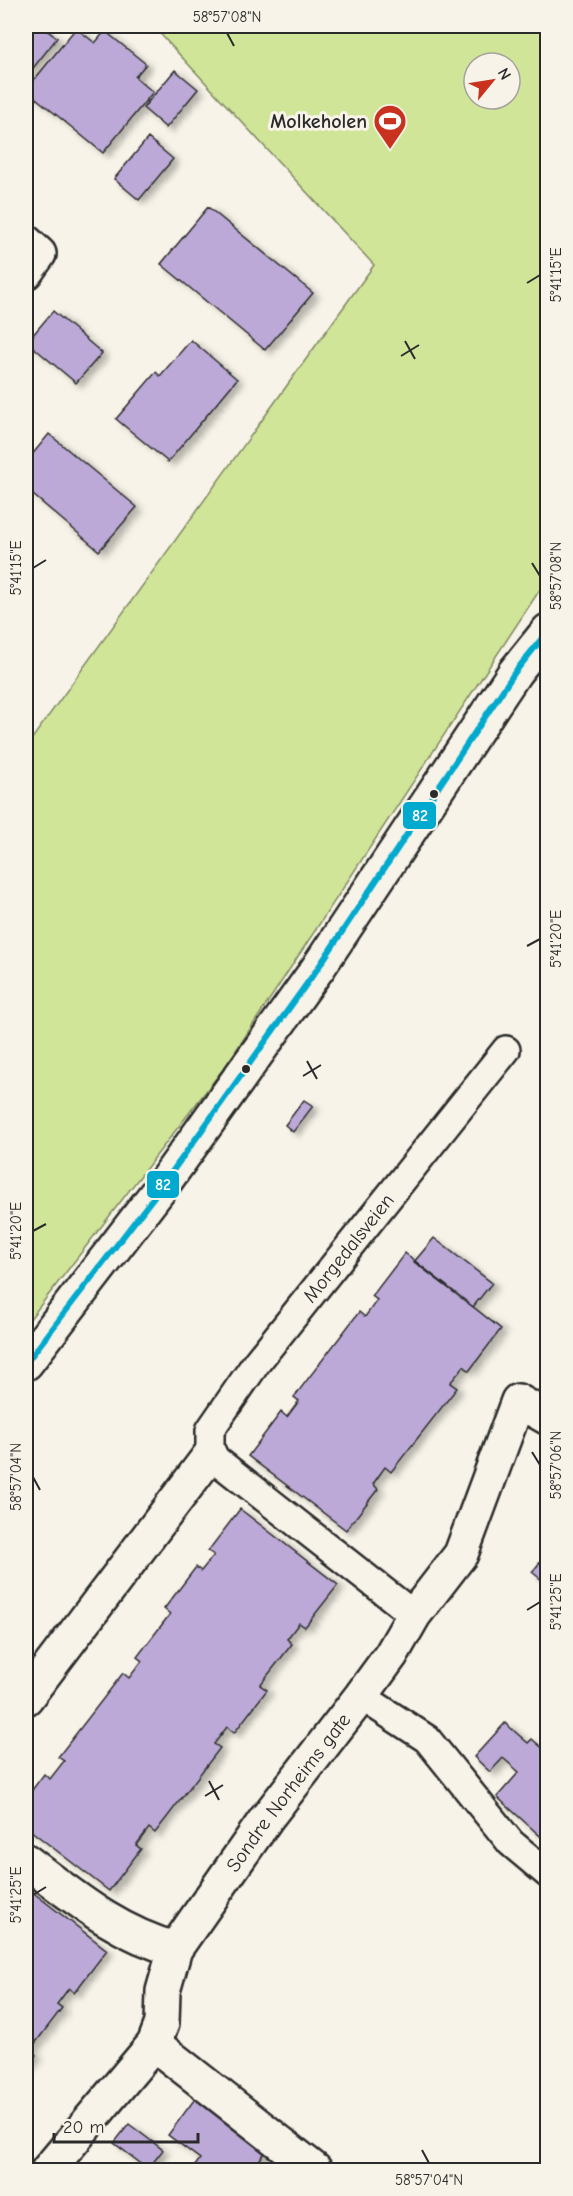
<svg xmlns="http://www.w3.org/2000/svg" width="573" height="2196" font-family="'Comic Neue',sans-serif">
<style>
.green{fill:#d1e599;stroke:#7e8862;stroke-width:1.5;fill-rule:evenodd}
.building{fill:#bca9d8;stroke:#2b2b2b;stroke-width:1.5;filter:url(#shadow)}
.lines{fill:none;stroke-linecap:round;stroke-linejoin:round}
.lane-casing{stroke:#2b2b2b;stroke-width:32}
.street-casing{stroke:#2b2b2b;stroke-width:38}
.secondary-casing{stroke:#2b2b2b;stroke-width:38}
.lane{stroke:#f7f3e8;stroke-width:27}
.street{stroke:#f7f3e8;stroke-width:33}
.secondary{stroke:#f7f3e8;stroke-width:33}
.bus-1-casing{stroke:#f7f3e8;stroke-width:10}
.bus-1{stroke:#00a9ce;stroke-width:6}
.ticks{fill:none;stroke:#2b2b2b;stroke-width:2}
.bus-dot{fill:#2b2b2b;stroke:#f7f3e8;stroke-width:2}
.labels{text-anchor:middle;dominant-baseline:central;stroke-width:6;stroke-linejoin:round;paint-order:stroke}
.poi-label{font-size:20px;font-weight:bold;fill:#2b2b2b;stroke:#f7f3e8;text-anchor:end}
.street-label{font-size:20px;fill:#2b2b2b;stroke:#f7f3e8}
.line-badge{stroke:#f7f3e8;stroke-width:2}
.badge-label{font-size:16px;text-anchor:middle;font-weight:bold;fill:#fff}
.neatline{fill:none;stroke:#2b2b2b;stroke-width:2}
.ticks-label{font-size:15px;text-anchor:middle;fill:#2b2b2b}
</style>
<defs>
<filter id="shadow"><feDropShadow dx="6" dy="4" stdDeviation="3" flood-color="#0004"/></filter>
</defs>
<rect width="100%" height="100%" fill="#f7f3e8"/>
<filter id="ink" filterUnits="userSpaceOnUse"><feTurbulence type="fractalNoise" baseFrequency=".0167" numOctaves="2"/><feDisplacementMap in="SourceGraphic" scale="12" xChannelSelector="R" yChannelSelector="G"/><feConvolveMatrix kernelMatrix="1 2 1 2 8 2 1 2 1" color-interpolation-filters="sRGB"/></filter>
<g filter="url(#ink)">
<path class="green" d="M153,26H547V579L227,1064L26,1324V747L374,265ZM474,63H510V99H474Z"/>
<path class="building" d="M26,26H41L57,38L26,77Z
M76,28L95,43L105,31L146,64L135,77L153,92L103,153L26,90Z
M175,70L198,89L166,128L143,108Z
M148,138L173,159L139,200L114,179Z
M208,207L313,293L265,350L161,264Z
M53,311L102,353L76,383L27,342Z
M191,340L237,379L168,462L116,419L156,372L160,376Z
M49,434L137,507L99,551L26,489V462Z
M304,1100L313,1106L293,1132L285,1125Z
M434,1238L492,1283L473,1307L414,1262Z
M405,1253L501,1329L469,1371L464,1366L450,1383L457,1388L391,1472L385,1467L373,1484L378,1489L346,1530L248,1456L281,1412L287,1417L299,1401L294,1397L359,1312L365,1317L377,1300L372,1296Z
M240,1509L338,1585L305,1627L299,1623L287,1639L292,1644L260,1685L267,1690L234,1733L227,1727L214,1744L220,1748L155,1833L149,1828L136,1845L141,1849L109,1891L26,1827V1798L44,1774L50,1779L64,1761L58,1757L123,1673L129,1678L142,1661L137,1657L170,1614L164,1609L196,1567L201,1571L214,1555L208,1551Z
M548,1553V1585L532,1572Z
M505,1723L528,1743L532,1739L548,1753V1843L497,1797L519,1772L503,1758L490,1772L474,1757Z
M26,1887L107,1950L74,1993L69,1988L57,2004L62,2008L30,2050L36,2055L26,2069Z
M197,2096L267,2150L252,2170H192L200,2159L168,2135Z
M129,2124L163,2150L148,2169L114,2143Z"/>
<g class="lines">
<defs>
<g id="lane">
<path id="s1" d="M414,1615L210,1455V1430L257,1362L506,1050"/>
<path d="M361,1696L427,1739L511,1843L548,1874"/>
</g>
<g id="street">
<path d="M26,242L39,254L26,272"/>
<path d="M26,1698L210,1455"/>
<path d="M26,1861C74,1897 116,1933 175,1949"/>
<path d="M154,2044L315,2170"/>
<path id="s2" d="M48,2170L154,2044L162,2023L163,1991L175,1949L266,1819L361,1696L391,1655L414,1615L461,1554L518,1401L548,1418"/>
</g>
<path id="secondary" d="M26,1363L159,1190L318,968L515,672L548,631"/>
</defs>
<use href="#lane" class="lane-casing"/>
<use href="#street" class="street-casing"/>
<use href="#secondary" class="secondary-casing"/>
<use href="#lane" class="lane"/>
<use href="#street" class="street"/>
<use href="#secondary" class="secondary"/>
<defs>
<path id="bus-1" d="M26,1363L159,1190L318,968L515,672L548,631"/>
</defs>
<use href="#bus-1" class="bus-1-casing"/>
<use href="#bus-1" class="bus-1"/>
</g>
</g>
<path class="ticks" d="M227,33L234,46M527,283L540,275M405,341L415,359M401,356L419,345M532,563L540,576M33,568L46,560M527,946L540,939M307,1061L317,1079M303,1076L321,1065M33,1231L46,1224M532,1452L540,1465M33,1477L40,1490M527,1610L540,1602M209,1781L219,1800M205,1796L223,1785M33,1895L46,1887M422,2150L429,2163"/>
<defs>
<symbol id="stadium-pin" viewBox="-11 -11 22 30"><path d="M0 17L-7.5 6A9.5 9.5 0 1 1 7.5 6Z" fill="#c8321e" stroke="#f7f3e8"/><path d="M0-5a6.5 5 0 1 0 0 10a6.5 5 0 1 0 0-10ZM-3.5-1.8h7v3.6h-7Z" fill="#fff"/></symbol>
</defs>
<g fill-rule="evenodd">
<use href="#stadium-pin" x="371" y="102" width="38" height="52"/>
</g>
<g class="bus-dot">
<circle cx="434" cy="794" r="5"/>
<circle cx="246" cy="1069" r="5"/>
</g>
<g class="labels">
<g class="poi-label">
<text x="367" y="121">Molkeholen</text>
</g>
<g class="street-label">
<text stroke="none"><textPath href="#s1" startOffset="513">Morgedalsveien</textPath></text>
<text stroke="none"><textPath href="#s2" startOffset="456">Sondre Norheims gate</textPath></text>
</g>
</g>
<g class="line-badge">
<rect x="402" y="801" width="35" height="29" rx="6" fill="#00a9ce"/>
<rect x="146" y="1170" width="34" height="29" rx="6" fill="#00a9ce"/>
</g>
<g class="badge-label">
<text x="420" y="821">82</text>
<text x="163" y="1190">82</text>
</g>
<rect width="573" height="2196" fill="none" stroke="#f7f3e8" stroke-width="66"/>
<g transform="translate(492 81) rotate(60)"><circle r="28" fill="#f7f3e8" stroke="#a5a39c" stroke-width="1.5"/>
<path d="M0-4.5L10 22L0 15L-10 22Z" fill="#c8321e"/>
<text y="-9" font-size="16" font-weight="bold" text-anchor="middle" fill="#2b2b2b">N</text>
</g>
<path d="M54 2133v9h144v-9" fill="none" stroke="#2b2b2b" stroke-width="3"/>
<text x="63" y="2133" font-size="18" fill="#2b2b2b" stroke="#f7f3e8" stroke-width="4.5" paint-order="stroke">20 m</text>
<rect x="33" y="33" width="507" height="2130" class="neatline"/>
<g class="ticks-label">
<text x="227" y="22">58°57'08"N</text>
<text transform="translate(556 275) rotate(-90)" y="5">5°41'15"E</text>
<text transform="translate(16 568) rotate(-90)" y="5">5°41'15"E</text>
<text transform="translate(556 576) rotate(-90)" y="5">58°57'08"N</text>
<text transform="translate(556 939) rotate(-90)" y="5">5°41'20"E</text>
<text transform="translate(16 1231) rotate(-90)" y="5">5°41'20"E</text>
<text transform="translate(556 1465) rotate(-90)" y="5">58°57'06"N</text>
<text transform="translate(16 1477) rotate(-90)" y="5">58°57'04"N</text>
<text transform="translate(556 1602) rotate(-90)" y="5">5°41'25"E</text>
<text transform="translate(16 1895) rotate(-90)" y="5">5°41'25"E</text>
<text x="429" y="2185">58°57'04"N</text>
</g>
</svg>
